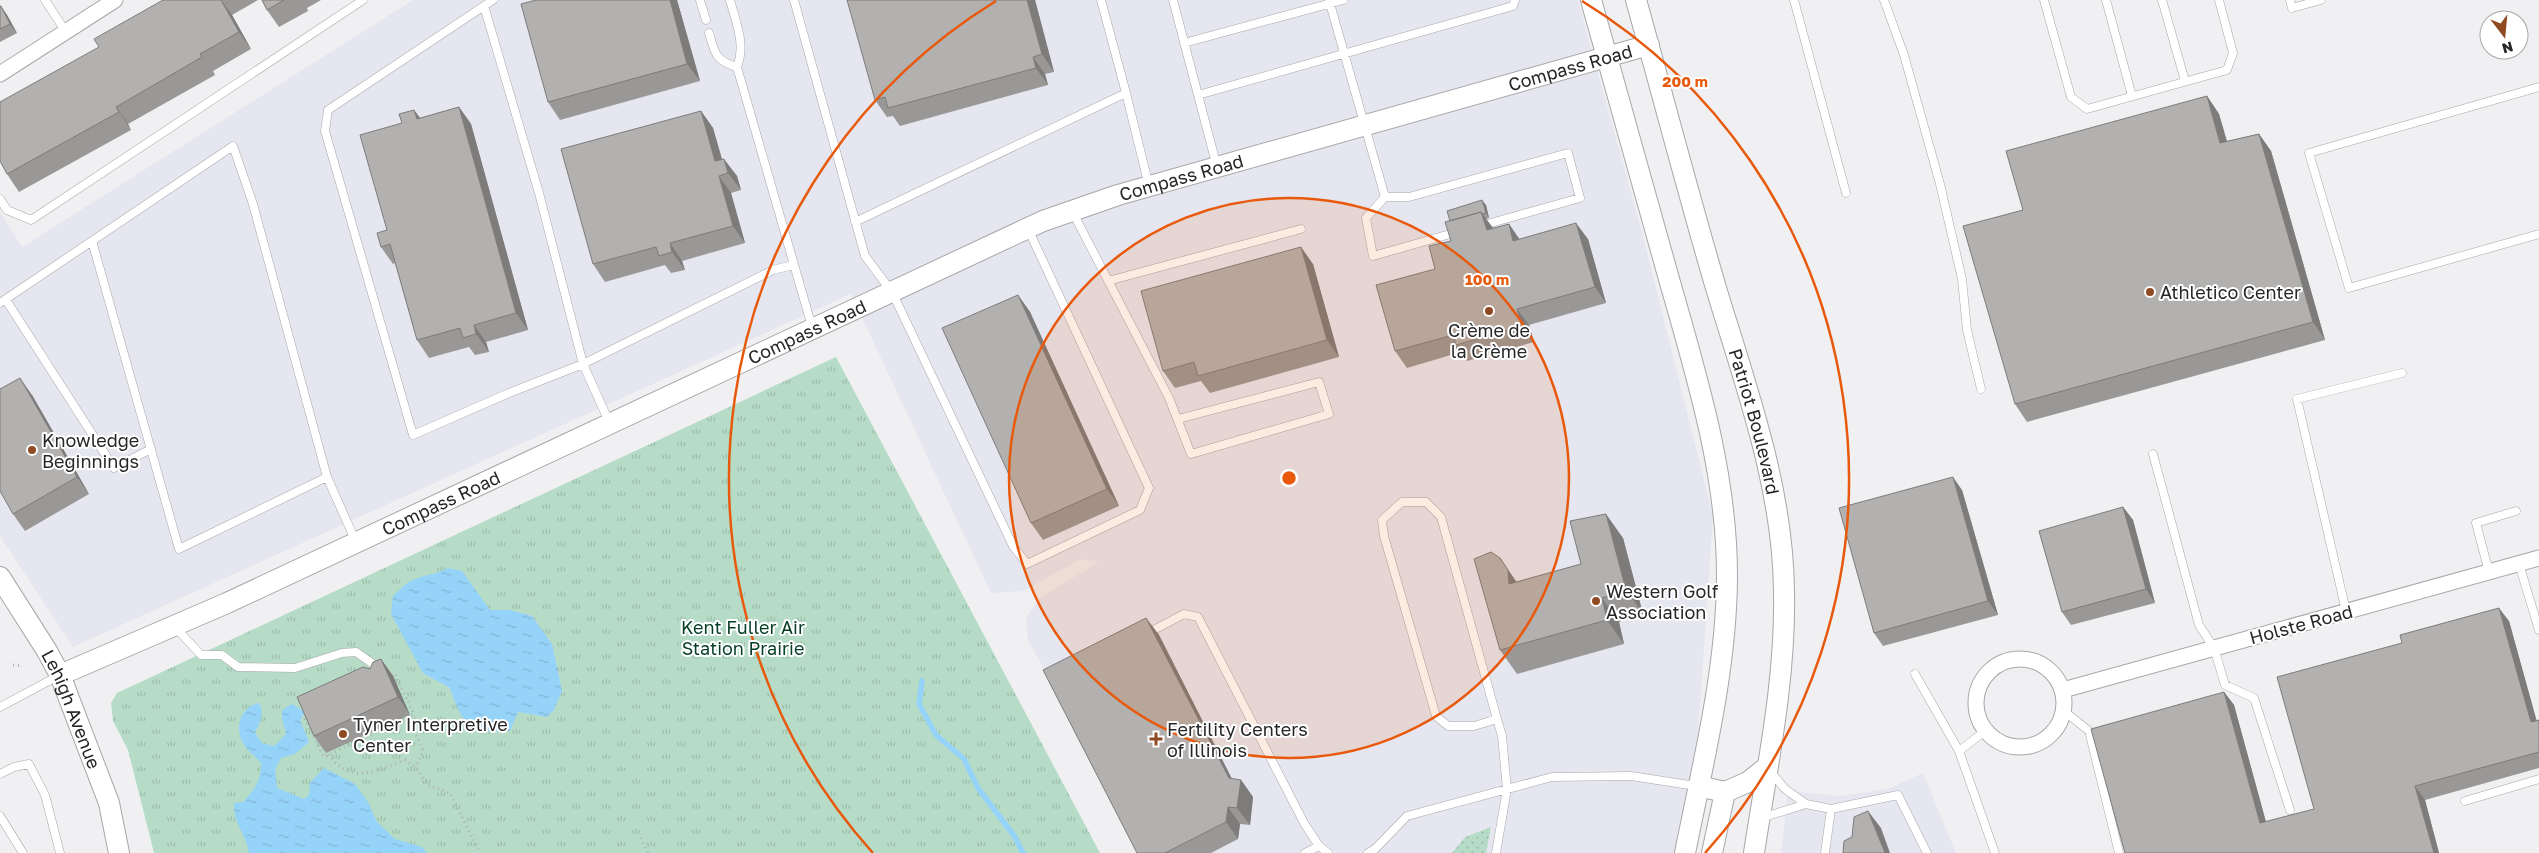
<svg xmlns="http://www.w3.org/2000/svg" width="2539" height="853" font-family="'Golos Text',sans-serif">
<style>
.built{fill:#e5e6f0}
.grass{fill:url(#grass-dots)}
.park{fill:url(#park-tufts)}
.water{fill:url(#water-ripples)}
.lines{fill:none;stroke-linecap:round;stroke-linejoin:round}
.stream{stroke:#96d3f9;stroke-width:5.5}
.lane-casing{stroke:#a7a7a9;stroke-width:9}
.street-casing{stroke:#a7a7a9;stroke-width:17}
.secondary-casing{stroke:#a7a7a9;stroke-width:22}
.path{stroke:#b0b0b1;stroke-width:3;stroke-dasharray:1 4;stroke-linecap:butt}
.lane{stroke:#fff;stroke-width:8}
.street{stroke:#fff;stroke-width:15}
.secondary{stroke:#fff;stroke-width:20}
.wall{fill:#9a9897}
.shaded-wall{fill:#7d7c7b}
.building{fill:#b3b1b0;stroke:#7d7c7b}
.ring{fill:none;stroke:#e8590c;stroke-width:2.5}
.poi-dot{fill:#904a22;stroke:#fff;stroke-width:2}
.labels{text-anchor:middle;dominant-baseline:central;stroke-width:4;stroke-linejoin:round;paint-order:stroke}
.street-label{font-size:18px;fill:#262627;stroke:#fff}
.poi-label{font-size:18px;fill:#262627;stroke:#fff;text-anchor:start}
.park-label{font-size:18px;fill:#063d27;stroke:#fff}
.centre{fill:#e8590c;stroke:#fff;stroke-width:2.5}
.ring-label{font-size:15px;text-anchor:middle;font-weight:bold;fill:#e8590c;stroke:#fff;stroke-width:4;stroke-linejoin:round;paint-order:stroke}
</style>
<defs>
<pattern id="grass-dots" width="8" height="8" patternUnits="userSpaceOnUse" patternTransform="scale(1.25)"><rect width="8" height="8" fill="#b6dcc7"/><path d="M2 2h.1M6 6h.1" fill="none" stroke="#9cbdab" stroke-width="1.8" stroke-linecap="round"/></pattern>
<pattern id="park-tufts" width="24" height="20" patternUnits="userSpaceOnUse" patternTransform="scale(1.25)"><rect width="24" height="20" fill="#b6dcc7"/><path d="M3 7l-1-3M5 7V3M7 7l1-3M15 17l-1-3M17 17v-4M19 17l1-3" fill="none" stroke="#9cbdab"/></pattern>
<pattern id="water-ripples" width="26" height="14" patternUnits="userSpaceOnUse" patternTransform="scale(1.25)"><rect width="26" height="14" fill="#96d3f9"/><path d="M2 4q2-2 4 0t4 0M15 11q2-2 4 0t4 0" fill="none" stroke="#81b5d5"/></pattern>
</defs>
<rect width="100%" height="100%" fill="#f0f0f2"/>
<path class="built" d="M413,0H1578L1643,236L1713,516L1698,736L1679,853H1486L1491,828L1465,837L1452,853H1140L1056,688L1028,641L1026,617L1041,597L1099,562L1081,559L1023,591L991,593L851,294L73,647L0,536V212L22,247Z
M1923,773L1956,853H1781L1788,791L1840,796L1888,789Z"/>
<path class="grass" d="M1491,827L1486,853H1452L1465,837Z"/>
<path class="park" d="M836,357L1100,853H154L128,750L113,721L111,703L117,693Z"/>
<path class="water" d="M448,568L462,571L490,610H510L532,616L552,644L562,691L554,710L547,717L518,712L510,731C471,734 462,725 450,688L423,673L391,614L393,596C398,591 403,586 409,582C422,575 435,575 448,568Z
M259,703C265,714 260,722 255,733L262,743L274,746L286,734L282,719V710L292,704L305,712L300,720L309,742L295,754L281,758L275,769L277,788L304,799L309,795L310,783L324,768L355,784L368,802L377,822L395,839L422,847L427,853H249C245,832 233,823 234,803L243,802C255,789 261,781 261,763C255,756 248,752 243,743C234,727 241,706 259,703Z"/>
<g class="lines">
<path class="stream" d="M922,681L919,704L936,735L964,759L978,788L1015,837L1023,853"/>
<defs>
<path id="lane" d="M45,0L66,32
M700,0L706,20
M730,0C736,23 746,44 737,67L812,327
M794,0L865,256L892,292L1013,546L1027,564L1140,510L1149,488L1028,229
M1101,0L1126,93
M1173,0L1217,167
M1329,0L1385,197L1366,218L1373,256L1457,232
M1794,0L1846,193
M1884,0L1904,55L1940,184L1962,279L1967,330L1981,389
M2044,0L2071,97L2087,109L2227,70L2233,53L2219,0
M2106,0L2132,96
M2162,0L2185,81
M2290,0L2292,8L2321,0
M484,6L539,193L583,364L509,393L413,435L325,131L328,110L493,0
M709,33C715,53 715,61 737,67
M1184,43L1343,0
M2539,87L2309,153L2349,288L2539,234
M1198,95L1513,6L1515,0
M1385,197H1409L1568,153L1580,198L1480,226
M0,199L7,210L31,220L363,0
M1072,211L1169,398L1191,454L1329,414L1319,382L1178,419
M855,222L1126,93L1149,186
M92,241L179,549L327,477L356,542
M1108,281L1301,229
M6,300L114,468L151,449
M0,303L233,146L253,204L327,477
M610,424L583,364L773,270L793,265
M2153,454L2199,625L2214,648L2225,685L2254,698L2290,810
M2519,564L2539,630
M2489,572L2476,523L2516,511
M2346,611L2297,399L2402,373
M175,627L201,655H222L238,667L295,668L342,653L356,652L373,664L376,672
M1146,634L1184,614L1198,617L1304,823L1319,846L1328,853
M1915,674L1959,751
M0,707L60,675
M2064,711L2089,731L2119,853
M1985,731L1959,751L1995,853
M0,774L14,767L29,764L45,795L60,853
M2465,801L2539,779
M1806,804L1831,809
M0,816L23,853
M1761,818L1806,804L1785,789L1770,771
M1305,853L1319,846
M1368,853L1375,849L1407,816L1552,777L1631,776L1696,786
M1496,853L1507,789L1502,736L1497,719L1441,517L1426,502H1402L1382,520L1384,536L1436,716L1448,726H1474L1497,719
M1825,853L1831,809L1898,795L1927,853"/>
<path id="street" d="M0,74L115,0
M1976 703a44 44 0 1 1 88 0a44 44 0 1 1-88 0Z
M2063,690L2539,558"/>
<g id="secondary">
<path d="M1591,0C1617,93 1643,186 1669,279C1697,377 1728,477 1727,580C1726,672 1703,763 1685,853"/>
<path id="s1" d="M1636,0C1663,96 1688,193 1716,288C1746,387 1783,487 1784,591C1786,679 1767,767 1754,853"/>
<path id="s2" d="M0,577L47,651L60,675L109,803L119,853"/>
<path id="s3" d="M60,675L227,603L1043,221L1118,195L1649,45"/>
<path d="M1698,786L1725,792L1748,782L1767,767"/>
<path d="M1712,853L1725,792"/>
</g>
</defs>
<use href="#lane" class="lane-casing"/>
<use href="#street" class="street-casing"/>
<use href="#secondary" class="secondary-casing"/>
<path class="path" d="M13,665L22,666
M395,675L414,714L324,757L304,717Z
M408,717L423,750L416,768
M328,755C352,785 375,771 405,760L416,768L428,785L450,793L480,853
M641,838L648,853"/>
<use href="#lane" class="lane"/>
<use href="#street" class="street"/>
<use href="#secondary" class="secondary"/>
</g>
<path class="wall" d="M163,0H258L232,15L251,49L213,71L215,75L128,124L131,130L19,192L7,174L99,47Z
M262,0H321L307,8L308,11L279,27L267,10Z
M677,0L700,81L560,120L548,102Z
M1035,0L1054,72L1045,74L1048,85L900,126L893,116L887,117L875,100Z
M0,6L7,15L17,33L0,42Z
M2207,96L2219,114L2227,141L2259,134L2271,151L2325,340L2027,422L2015,404L2023,210Z
M459,107L471,124L528,330L486,342L489,352L475,355L469,347L429,358L417,340L395,263L393,264L381,247L387,230L402,123L414,110L420,118Z
M701,111L713,128L722,159L737,176L741,190L731,193L745,243L682,261L685,270L671,273L665,265L605,282L593,264Z
M1486,205L1489,218L1486,219L1493,228L1509,224L1519,239H1588L1606,303L1529,325L1534,342L1467,361L1461,352L1407,368L1395,351L1435,269L1451,241L1450,221Z
M1313,264L1339,357L1210,393L1201,381L1175,388L1163,371Z
M1018,295L1030,312L1119,506L1043,540L1031,523Z
M32,395L89,494L25,531L13,514Z
M1962,490L1998,615L1883,646L1874,633Z
M2123,507L2133,520L2155,603L2071,625L2062,612Z
M1623,538L1643,614L1619,622L1624,644L1517,674L1500,650L1516,582L1581,564Z
M1146,618L1159,635L1232,779L1241,780L1253,797L1250,825L1240,824L1238,839L1211,853H1137Z
M2509,621L2536,720H2539V768L2425,800L2439,853H2125L2224,692L2234,705L2266,822L2314,809Z
M381,659L393,676L410,715L326,753L314,736L370,669Z"/>
<path class="shaded-wall" d="M221,0L232,15L251,49L239,32Z
M670,0H677L700,81L687,64Z
M1027,0H1035L1054,72L1042,54Z
M1,6L7,15L17,33L10,24Z
M1033,57L1045,74L1048,85L1036,68Z
M2207,96L2219,114L2232,160L2220,143Z
M116,107L128,124L131,130L119,112Z
M459,107L471,124L528,330L516,313Z
M414,110L427,127L417,119Z
M701,111L713,128L726,174L715,161Z
M2259,134L2271,151L2325,340L2313,322Z
M724,159L737,176L741,190L728,173Z
M719,176L731,193L745,243L733,226Z
M1482,200L1486,205L1489,218L1486,213Z
M1481,212L1493,228L1487,230Z
M1576,223L1588,239L1606,303L1595,287Z
M1509,224L1520,240L1513,241Z
M670,243L682,261L685,270L672,252Z
M1301,247L1313,264L1339,357L1327,340Z
M1018,295L1030,312L1119,506L1107,489Z
M1517,309L1529,325L1534,342L1522,326Z
M474,325L486,342L489,352L476,334Z
M20,378L32,395L89,494L77,477Z
M1953,477L1962,490L1998,615L1988,601Z
M2123,507L2133,520L2155,603L2146,589Z
M1606,514L1623,538L1643,614L1626,590Z
M1500,558L1525,594L1509,584Z
M1602,598L1619,622L1624,644L1607,620Z
M2499,608L2509,621L2539,729L2531,722Z
M1146,618L1159,635L1239,793L1241,780L1253,797L1250,825L1237,808L1229,778Z
M381,659L393,676L410,715L398,697Z
M2224,692L2234,705L2270,837L2260,823Z
M2415,786L2425,800L2439,853H2434Z
M1228,807L1240,824L1238,839L1226,822Z
M1868,811L1881,828L1890,853H1885Z"/>
<path class="building" d="M163,0H221L239,32L200,54L202,57L116,107L119,112L7,174L0,161V102L99,47L94,39Z
M262,0H284L267,10Z
M536,0H670L687,64L548,102L521,4Z
M847,0H1027L1042,54L1033,57L1036,68L888,108L885,97L875,100Z
M0,6H1L10,24L0,29Z
M2207,96L2220,143L2259,134L2313,322L2015,404L1963,226L2023,210L2006,151Z
M459,107L516,313L474,325L476,334L463,338L460,328L417,340L390,244L381,247L377,233L387,230L360,135L402,123L399,114L414,110L417,119Z
M701,111L715,161L724,159L728,173L719,176L733,226L670,243L672,252L659,256L656,247L593,264L561,149Z
M1482,200L1486,213L1483,214L1481,212L1450,221L1447,211Z
M1481,212L1487,230L1509,224L1513,241L1576,223L1595,287L1517,309L1522,326L1456,345L1453,335L1395,351L1376,285L1435,269L1429,246L1451,241L1445,222Z
M1301,247L1327,340L1198,376L1194,362L1163,371L1141,291Z
M1018,295L1107,489L1031,523L942,328Z
M20,378L77,477L13,514L0,491V389Z
M1953,477L1988,601L1874,633L1839,508Z
M2123,507L2146,589L2062,612L2039,531Z
M1606,514L1626,590L1602,598L1607,620L1500,650L1474,559L1491,552L1500,558L1508,570L1509,584L1581,564L1570,521Z
M2499,608L2531,722L2539,720V752L2415,786L2434,853H2125L2091,729L2224,692L2260,823L2314,809L2277,677L2402,643L2400,635Z
M1146,618L1229,778L1241,780L1237,808L1228,807L1226,822L1165,853H1137L1043,670Z
M381,659L398,697L314,736L297,697L363,667L370,669L373,662Z
M1868,811L1885,853H1843L1844,841L1852,837L1854,817Z"/>
<circle cx="1289" cy="478" r="280" fill="#e8590c" fill-opacity=".12"/>
<g class="ring">
<circle cx="1289" cy="478" r="280"/>
<path d="M873 853A560 560 0 0 1 996 1M1582 1A560 560 0 0 1 1705 853"/>
</g>
<g class="poi-dot">
<circle cx="2150" cy="292" r="5"/>
<circle cx="1489" cy="311" r="5"/>
<circle cx="32" cy="450" r="5"/>
<circle cx="1596" cy="601" r="5"/>
<circle cx="343" cy="734" r="5"/>
<path d="M1153.5 731.5h5v5h5v5h-5v5h-5v-5h-5v-5h5z"/>
</g>
<g class="labels">
<g class="street-label">
<text stroke="none"><textPath href="#s3" startOffset="1632">Compass Road</textPath></text>
<text stroke="none"><textPath href="#s3" startOffset="1228">Compass Road</textPath></text>
<text stroke="none"><textPath href="#s3" startOffset="822">Compass Road</textPath></text>
<text stroke="none"><textPath href="#s1" startOffset="438">Patriot Boulevard</textPath></text>
<text stroke="none"><textPath href="#s3" startOffset="418">Compass Road</textPath></text>
<text transform="translate(2301 624) rotate(-15)">Holste Road</text>
<text stroke="none"><textPath href="#s2" startOffset="151">Lehigh Avenue</textPath></text>
</g>
<g class="poi-label">
<text x="2160" y="292">Athletico Center</text>
<text x="1489" y="330" text-anchor="middle">Crème de<tspan x="1489" dy="21">la Crème</tspan></text>
<text x="42" y="440">Knowledge<tspan x="42" dy="21">Beginnings</tspan></text>
<text x="1606" y="591">Western Golf<tspan x="1606" dy="21">Association</tspan></text>
<text x="353" y="724">Tyner Interpretive<tspan x="353" dy="21">Center</tspan></text>
<text x="1167" y="729">Fertility Centers<tspan x="1167" dy="21">of Illinois</tspan></text>
</g>
<g class="park-label">
<text x="743" y="627">Kent Fuller Air<tspan x="743" dy="21">Station Prairie</tspan></text>
</g>
</g>
<circle cx="1289" cy="478" r="8" class="centre"/>
<g class="ring-label">
<text x="1685" y="87">200 m</text>
<text x="1487" y="285">100 m</text>
</g>
<g transform="translate(2504 35) rotate(164)"><circle r="24" fill="#ffffff" stroke="#a8a8a9"/>
<path d="M0-4L9 19L0 12L-9 19Z" fill="#904a22"/>
<text y="-8" font-size="14" font-weight="bold" text-anchor="middle" fill="#262627">N</text>
</g>
</svg>
